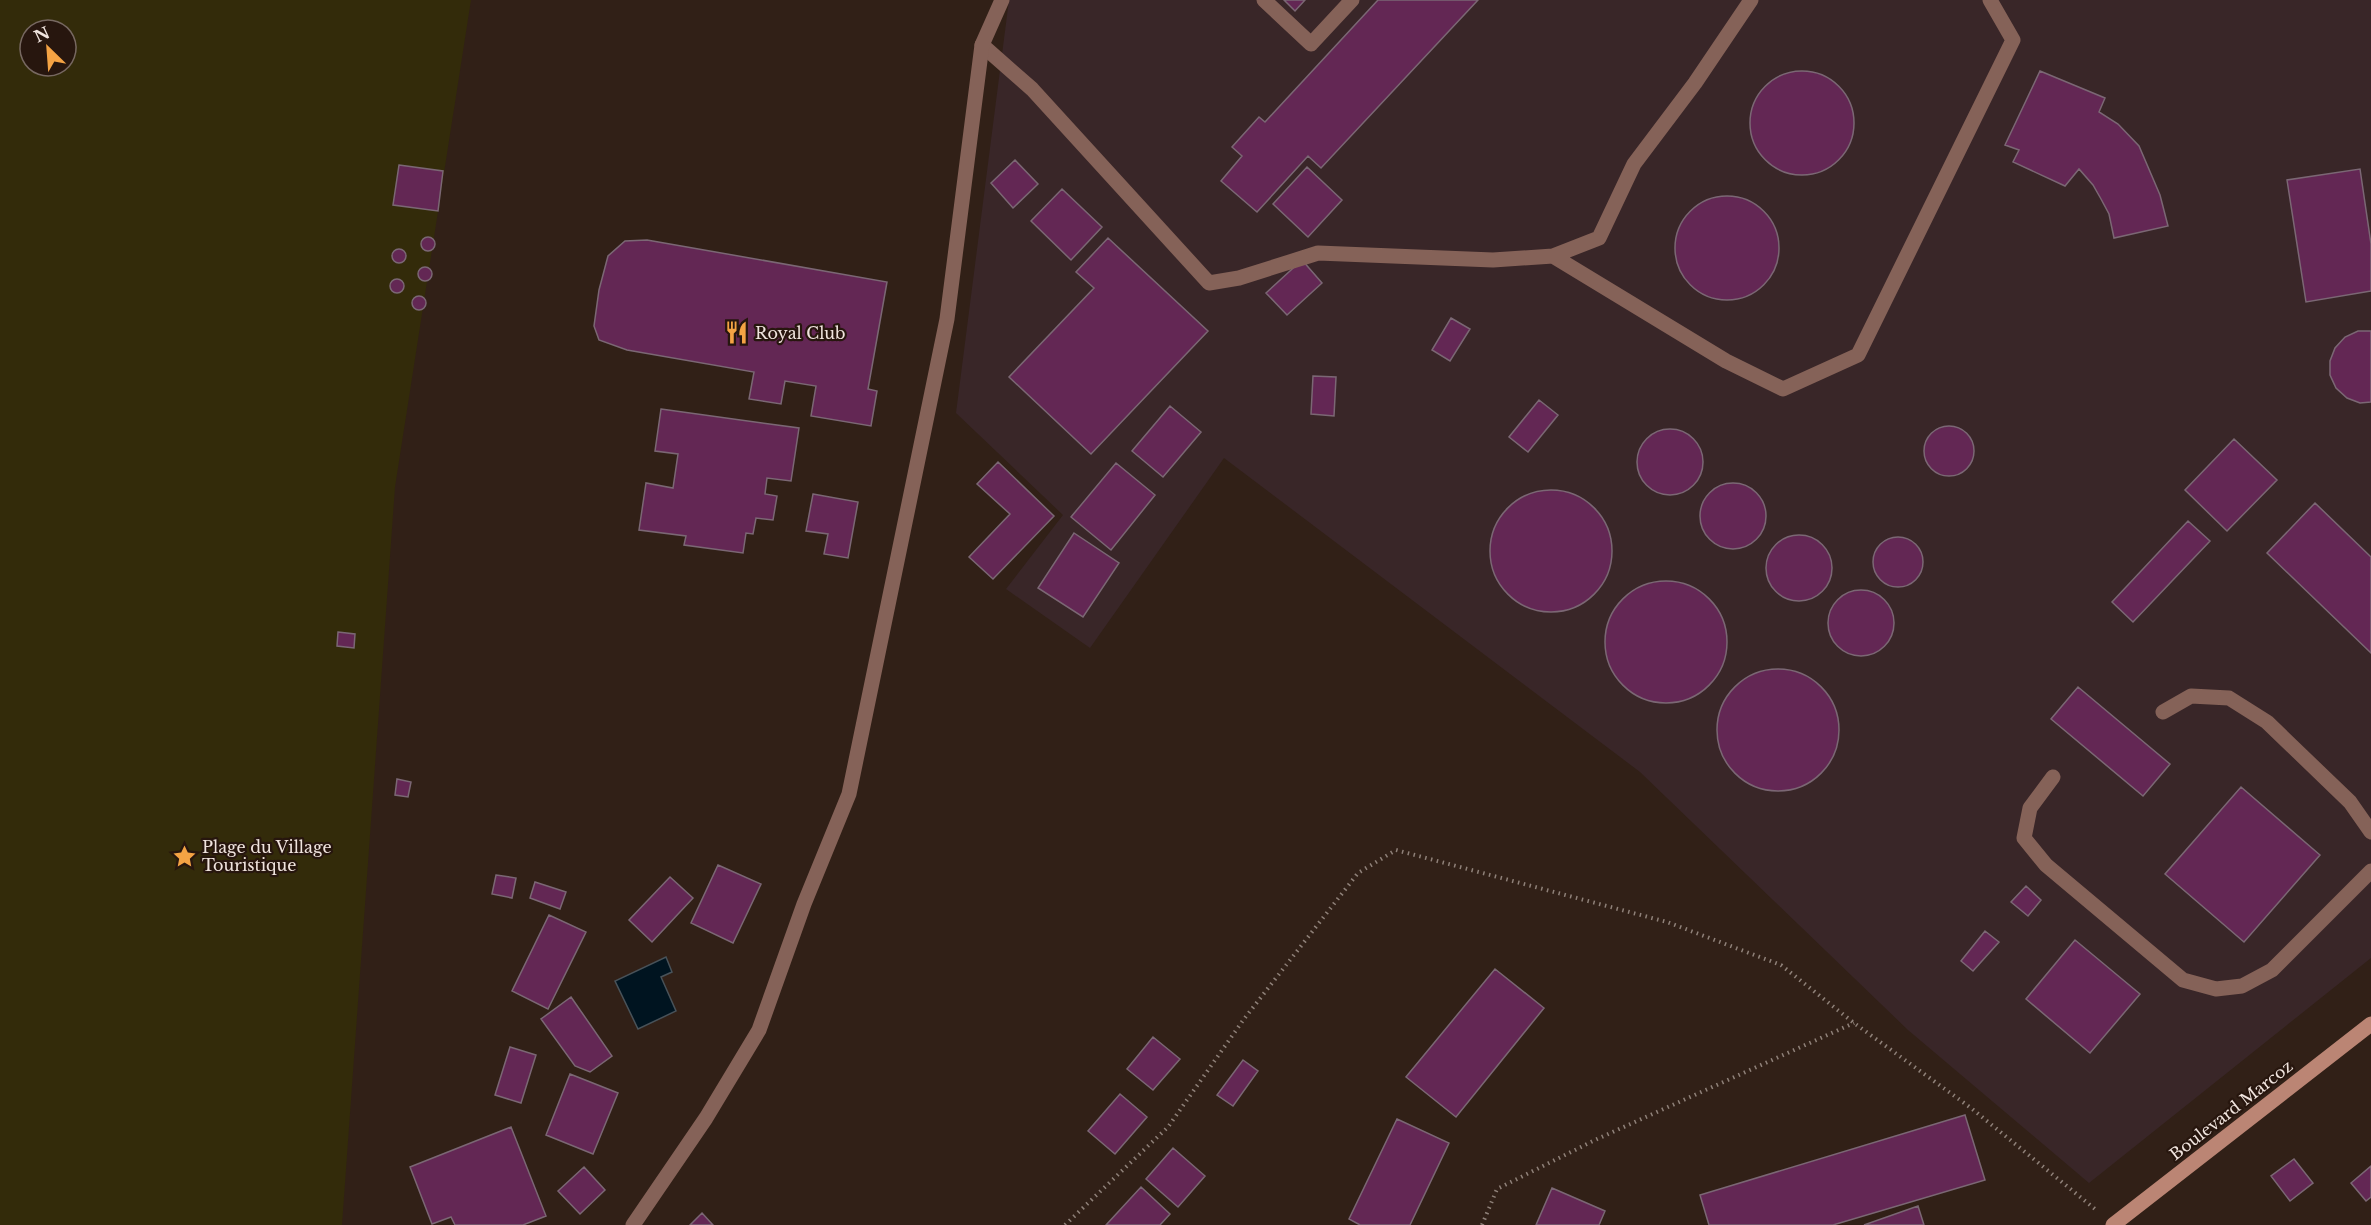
<svg xmlns="http://www.w3.org/2000/svg" width="2371" height="1225" font-family="'Libre Baskerville',serif">
<style>
.industrial{fill:#392628}
.sand{fill:#332b0a;fill-rule:evenodd}
.water{fill:#001420;stroke:#485259;stroke-width:1.5}
.building{fill:#632754;stroke:#7b6774;stroke-width:1.5}
.lines{fill:none;stroke-linecap:round;stroke-linejoin:round}
.path{stroke:#8f8179;stroke-width:4;stroke-dasharray:1.5 4.5;stroke-linecap:butt}
.service{stroke:#856258;stroke-width:15}
.minor{stroke:#856258;stroke-width:15}
.secondary{stroke:#bb8574;stroke-width:15}
.labels{text-anchor:middle;dominant-baseline:central;stroke-width:4.5;stroke-linejoin:round;paint-order:stroke}
.poi-label{font-size:16px;fill:#f0e4de;stroke:#27160e;text-anchor:start}
.street-label{font-size:16px;fill:#f0e4de;stroke:#27160e}
</style>
<rect width="100%" height="100%" fill="#312017"/>
<path class="industrial" d="M1009,0H2371V958L2089,1183L1908,1030L1640,772L1224,458L1090,648L1006,589L1063,515L956,413Z"/>
<path class="sand" d="M0,0H471L395,487L342,1225H0ZM30,30H66V66H30Z"/>
<path class="water" d="M666,957L672,972L661,977L676,1011L638,1029L615,981Z"/>
<path class="building" d="M1284,0H1305L1295,11Z
M1378,0H1478L1321,168L1308,156L1257,212L1221,181L1242,156L1232,147L1259,117L1265,122Z
M2040,71L2105,98L2099,112L2118,124L2139,146L2160,195L2168,226L2114,238L2109,214L2101,199L2093,185L2079,169L2065,186L2013,162L2019,150L2005,145Z
M1750 123a52 52 0 1 1 104 0a52 52 0 1 1-104 0Z
M1015,160L1038,184L1013,208L991,183Z
M399,165L443,171L438,211L393,205Z
M1307,167L1342,200L1308,237L1273,204Z
M2360,169L2371,244V291L2306,302L2287,180Z
M1062,189L1102,227L1071,260L1031,221Z
M1675 248a52 52 0 1 1 104 0a52 52 0 1 1-104 0Z
M421 244a7 7 0 1 1 14 0a7 7 0 1 1-14 0Z
M1108,238L1208,331L1091,454L1009,377L1094,288L1076,272Z
M647,240L887,282L868,389L877,391L871,426L811,416L816,386L785,381L781,404L749,399L754,372L627,350L599,340L594,326L599,290L608,256L625,241Z
M392 256a7 7 0 1 1 14 0a7 7 0 1 1-14 0Z
M1302,260L1322,283L1287,315L1266,293Z
M418 274a7 7 0 1 1 14 0a7 7 0 1 1-14 0Z
M390 286a7 7 0 1 1 14 0a7 7 0 1 1-14 0Z
M412 303a7 7 0 1 1 14 0a7 7 0 1 1-14 0Z
M1451,318L1470,329L1450,361L1432,350Z
M2358,331H2371V402L2360,403L2347,398L2336,388L2330,375V361L2335,348L2345,337Z
M1313,376L1336,377L1334,416L1311,414Z
M1539,400L1558,415L1528,452L1509,437Z
M1170,406L1201,432L1163,477L1132,451Z
M661,409L799,428L791,481L767,478L765,494L777,496L773,520L756,518L753,534L746,533L743,553L684,545L686,536L639,530L646,483L673,488L678,454L655,451Z
M1924 451a25 25 0 1 1 50 0a25 25 0 1 1-50 0Z
M1637 462a33 33 0 1 1 66 0a33 33 0 1 1-66 0Z
M2234,439L2277,480L2227,531L2185,490Z
M998,462L1054,516L993,579L969,557L1010,514L977,484Z
M1116,463L1155,495L1111,550L1071,517Z
M1700 516a33 33 0 1 1 66 0a33 33 0 1 1-66 0Z
M1490 551a61 61 0 1 1 122 0a61 61 0 1 1-122 0Z
M813,494L858,502L848,558L824,554L828,534L806,531Z
M2315,503L2371,557V653L2267,553Z
M2188,521L2210,541L2133,622L2112,602Z
M1074,533L1119,563L1083,617L1038,588Z
M1766 568a33 33 0 1 1 66 0a33 33 0 1 1-66 0Z
M1873 562a25 25 0 1 1 50 0a25 25 0 1 1-50 0Z
M1605 642a61 61 0 1 1 122 0a61 61 0 1 1-122 0Z
M1828 623a33 33 0 1 1 66 0a33 33 0 1 1-66 0Z
M338,632L355,634L354,648L337,646Z
M1717 730a61 61 0 1 1 122 0a61 61 0 1 1-122 0Z
M2078,687L2170,764L2143,796L2051,719Z
M397,779L411,782L408,797L395,795Z
M2241,787L2320,855L2244,942L2165,874Z
M718,865L761,884L733,943L691,923Z
M496,875L516,878L512,898L492,894Z
M670,877L693,898L652,942L629,920Z
M535,882L566,892L560,909L530,898Z
M2026,886L2041,900L2028,916L2011,902Z
M549,915L586,932L548,1009L512,991Z
M1985,931L1999,942L1973,971L1961,961Z
M2075,940L2140,994L2090,1053L2026,999Z
M1495,969L1544,1008L1456,1117L1406,1077Z
M571,997L612,1056L590,1072L575,1066L541,1019Z
M1153,1037L1180,1059L1153,1090L1127,1069Z
M510,1047L536,1055L521,1103L495,1095Z
M1243,1060L1258,1071L1233,1106L1217,1095Z
M570,1074L618,1093L593,1154L546,1135Z
M1120,1094L1147,1117L1115,1154L1088,1131Z
M1965,1115L1985,1180L1833,1225H1709L1700,1195Z
M1397,1119L1449,1143L1410,1225H1360L1349,1219Z
M511,1127L546,1216L523,1225H455L451,1217L432,1224L410,1167Z
M1173,1148L1205,1176L1178,1207L1146,1179Z
M2294,1159L2313,1183L2290,1201L2271,1176Z
M2371,1166V1197L2366,1201L2351,1183Z
M584,1167L605,1190L580,1214L558,1191Z
M1141,1187L1170,1214L1160,1225H1106Z
M1552,1188L1605,1211L1599,1225H1536Z
M1918,1206L1924,1225H1864Z
M702,1213L713,1225H690Z"/>
<g class="lines">
<path class="path" d="M1065,1225L1168,1127L1244,1019L1358,873L1396,850L1667,922L1781,965L1854,1023L1971,1108L2095,1209
M1482,1225L1497,1189L1595,1140L1854,1023"/>
<path class="service" d="M1264,0L1311,44L1352,0
M982,45L1032,89L1209,283L1239,278L1318,253L1493,260L1553,256L1599,238L1634,164L1695,83L1751,0
M1553,256L1726,361L1783,389L1858,355L2013,40L1990,0
M2163,712L2191,696L2229,698L2267,722L2350,802L2371,832
M2053,777L2030,808L2024,838L2046,865L2183,980L2216,989L2242,986L2272,970L2371,871"/>
<path class="minor" d="M633,1225L706,1118L759,1030L804,904L849,794L947,319L982,45L1002,0"/>
<path class="secondary" d="M2113,1225L2371,1024"/>
</g>
<defs>
<symbol id="restaurant-bare" viewBox="-9 -9 18 18"><path d="M-5-6h1v4h1v-4h1v4h1v-4h1v5L-1.5 .5V6h-2V.5L-5-1ZM5-6V6H3V1.5H1.5Q1.5-4 5-6Z" fill="#f4a344" stroke="#27160e" stroke-width="2.5" paint-order="stroke"/></symbol>
<symbol id="sight-bare" viewBox="-9 -9 18 18"><path d="M0-6L1.8-2.2L6-1.7L2.9 1.2L3.7 5.4L0 3.3L-3.7 5.4L-2.9 1.2L-6-1.7L-1.8-2.2Z" fill="#f4a344" stroke="#27160e" stroke-width="2.5" paint-order="stroke"/></symbol>
</defs>
<g fill-rule="evenodd">
<use href="#restaurant-bare" x="720" y="316" width="33" height="33"/>
<use href="#sight-bare" x="168" y="840" width="33" height="33"/>
</g>
<g class="labels">
<g class="poi-label">
<text x="755" y="333">Royal Club</text>
<text x="202" y="847">Plage du Village<tspan x="202" dy="18">Touristique</tspan></text>
</g>
<g class="street-label">
<text transform="translate(2231 1110) rotate(-38)">Boulevard Marcoz</text>
</g>
</g>
<g transform="translate(48 48) rotate(335)"><circle r="28" fill="#27160e" stroke="#776861" stroke-width="1.5"/>
<path d="M0-4.5L10 22L0 15L-10 22Z" fill="#f4a344"/>
<text y="-9" font-size="16" font-weight="bold" text-anchor="middle" fill="#f0e4de">N</text>
</g>
</svg>
